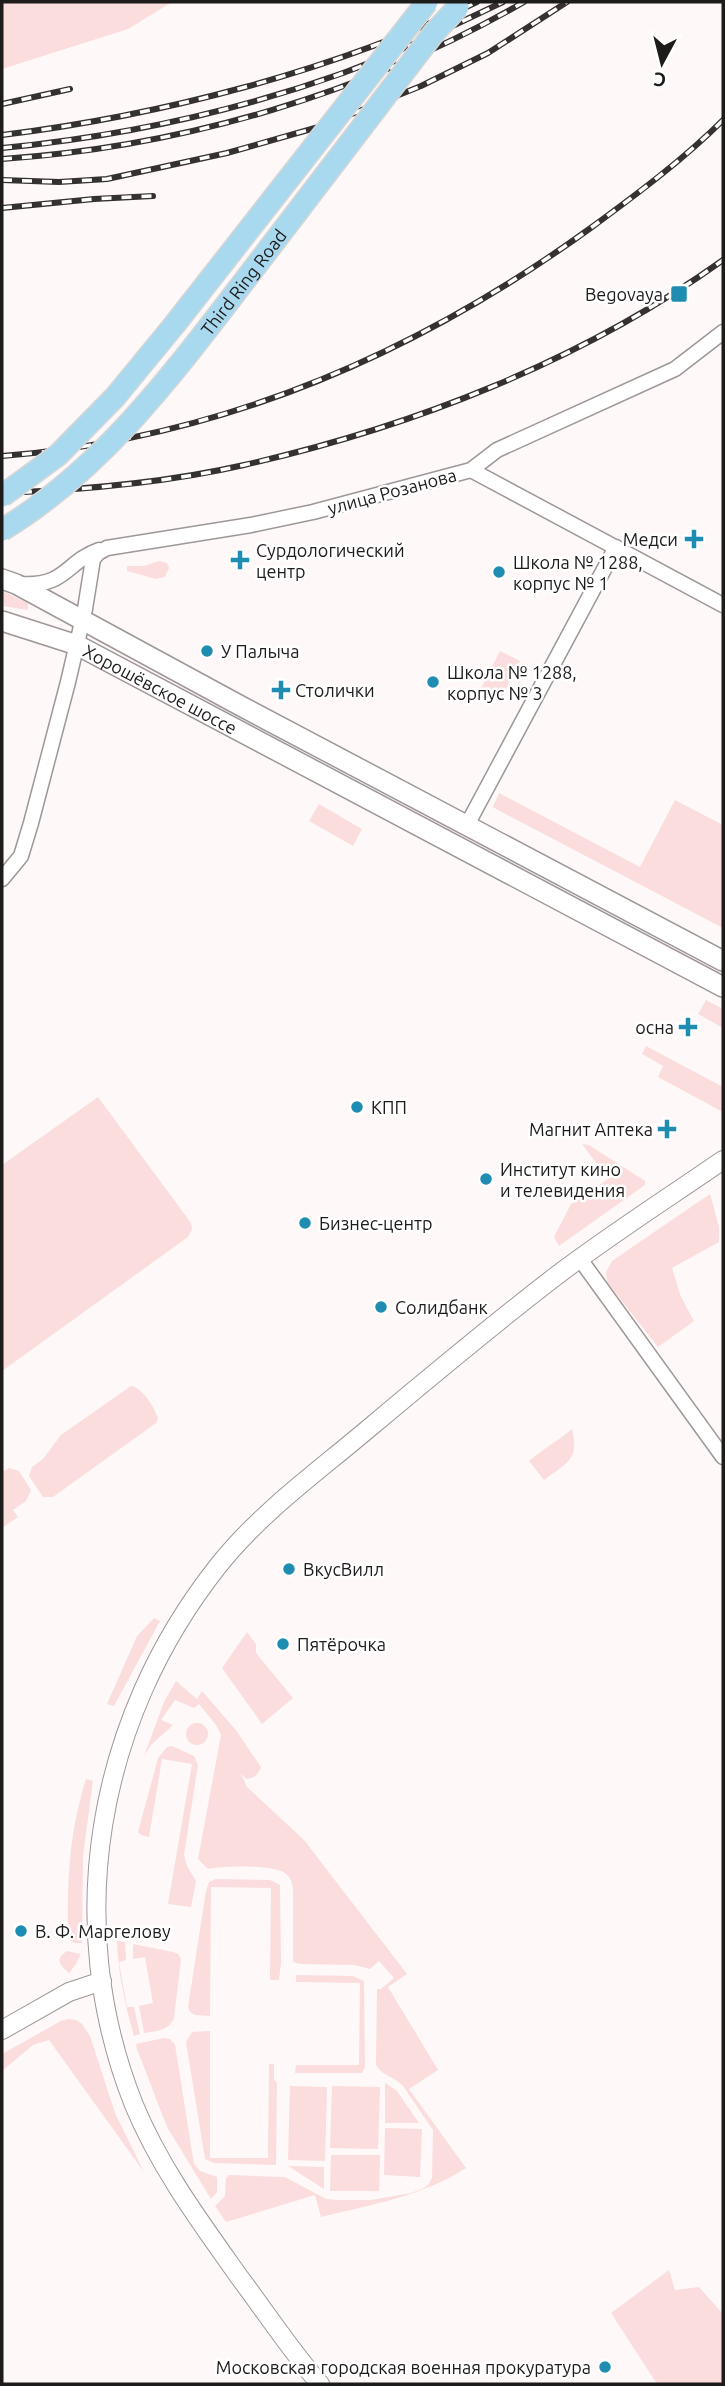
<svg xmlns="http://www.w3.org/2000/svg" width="725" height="2386" font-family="Ubuntu,sans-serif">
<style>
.green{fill:#fbdddd}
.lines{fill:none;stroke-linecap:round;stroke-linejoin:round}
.minor-casing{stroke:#9f9797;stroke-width:17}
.tertiary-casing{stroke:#9f9797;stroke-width:20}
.secondary-casing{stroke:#9f9797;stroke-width:22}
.minor{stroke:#fff;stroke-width:14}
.tertiary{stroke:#fff;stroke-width:18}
.secondary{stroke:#fff;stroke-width:19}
.rail-casing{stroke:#353131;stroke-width:6}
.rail{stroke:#fff;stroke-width:3.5;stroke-dasharray:10;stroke-linecap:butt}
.primary-bridge-casing{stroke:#d6d6d6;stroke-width:24;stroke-linecap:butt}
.primary-bridge{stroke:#a8d9ee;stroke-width:21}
.poi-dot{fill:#1f8cb2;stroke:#fff;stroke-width:2.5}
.labels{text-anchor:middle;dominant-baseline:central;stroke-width:5;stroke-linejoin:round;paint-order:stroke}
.street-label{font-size:18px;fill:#1e1b1b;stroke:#fff}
.poi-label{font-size:18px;fill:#1e1b1b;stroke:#fff;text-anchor:start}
</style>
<rect width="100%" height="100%" fill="#fef8f8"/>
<path class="green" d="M2,2H172L128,29L2,69Z
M159,561L167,563L169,568L165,577L156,579L127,571V566H144Z
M2,591L28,603V610L2,606Z
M500,651L520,661L500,700L480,690Z
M499,793L640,867L675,800L723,825V928L496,809L493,807Z
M319,804L362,829L353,846L309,821Z
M706,1000L723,1009V1028L698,1014Z
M646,1046L723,1087V1112L658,1077L663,1066L642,1054Z
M98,1097L191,1223L192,1230L188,1237L2,1371V1165Z
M582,1144L589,1145L645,1181V1185L559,1246L554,1237L571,1204L608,1179Z
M710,1194L719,1227V1242L672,1268L681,1297L694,1321L658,1347L607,1282L606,1272L612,1261Z
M131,1386C143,1388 155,1408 158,1419L156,1423L53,1497H43L29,1476L32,1467L43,1459L61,1435Z
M572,1429C580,1460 566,1463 544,1480L529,1461C543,1449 558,1441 572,1429Z
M9,1468L19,1471L31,1490L26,1501L13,1510L18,1517L2,1528V1472Z
M154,1618L160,1621L114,1706L107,1704L137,1636Z
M247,1632L256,1644V1653L293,1698L262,1724L222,1668Z
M176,1681L197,1699L202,1691L235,1729L261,1767C258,1775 255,1777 247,1779L241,1774L247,1787L304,1840L407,1974L388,1987L438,2070L409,2089L466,2168C423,2196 370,2205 321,2217L315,2195L226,2222L215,2206L225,2196L226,2178L229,2175L285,2177L326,2199L337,2200H371L411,2193L422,2189L428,2185L432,2178L433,2130L403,2086C395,2077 382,2076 376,2065L377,1989H381L394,1978L379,1961L370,1969L354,1965L301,1964L293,1962V1889C292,1883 291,1878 286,1874C275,1864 222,1866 208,1869L198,1859L221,1735L216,1725L199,1704L194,1708L175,1700L161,1720L173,1725L151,1745L144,1756L164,1702Z
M186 1734a11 11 0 1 1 22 0a11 11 0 1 1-22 0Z
M172,1746L194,1756L198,1765L184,1855L187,1866L196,1881L191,1907L168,1904L192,1764L162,1759L149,1837L141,1835L138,1832L158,1758L167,1747Z
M86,1779L93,1781L83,1856L82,1943H74L68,1938C67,1882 69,1833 86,1779Z
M216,1879L270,1880L280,1885L281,1962L279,1980H270L271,1888L211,1887L210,2016L195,2015L190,2012L188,2007L206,1891L209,1882Z
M117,1941L125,1942L126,1960L119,1962L127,2007H134L140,2034L134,2036C125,2005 118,1973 117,1941Z
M133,1944L173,1952L178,1954L181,1959L174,2018C169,2031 156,2031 144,2033L139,2006L153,2003L145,1957L133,1959Z
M67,1951L81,1954L76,1964L69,1973C60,1965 54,1959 67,1951Z
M296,1975L353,1976L364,1981L365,2067L362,2073H295L296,2065H359L360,1983L296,1982Z
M68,2019L76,2020L82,2024L90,2036L115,2113L144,2172L49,2040L33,2045L2,2071V2054L61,2021Z
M210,2031V2158H268L269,2064H274V2079L277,2083L276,2165L214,2163L205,2159L186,2042L192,2032Z
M164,2038L170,2039L175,2045L194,2164L200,2171L217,2177V2192L211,2199L167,2127L137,2049L136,2044Z
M385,2083L397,2091L419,2123H385Z
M290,2086L327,2087L325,2161L288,2160Z
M332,2086L380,2087L378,2149L330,2148Z
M385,2128L422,2129L420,2177L384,2175Z
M331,2155H380L379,2191H330Z
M288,2166L324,2167V2189Z
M669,2270L675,2290L699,2287L723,2314V2384H657L611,2313Z"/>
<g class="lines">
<defs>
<path id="minor" d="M471,470L723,605
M20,584C67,587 65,562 99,550
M467,825L616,547
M2,879L21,856L31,823L68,682L85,609L93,559L98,553L107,548L251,525L313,512L471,470L497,450L675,369L723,332
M580,1259L723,1457"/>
<path id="tertiary" d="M2,2030L69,1992L102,1981
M320,2384C291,2351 267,2314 240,2278C201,2223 160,2168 134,2105C61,1922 97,1719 218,1566C260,1513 316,1473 368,1429C430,1377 492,1325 556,1276C610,1235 668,1198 723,1160"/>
<g id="secondary">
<path d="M2,579L16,584L239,705L723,961"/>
<path id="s1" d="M2,621L77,645L723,987"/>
</g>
</defs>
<use href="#minor" class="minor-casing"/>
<use href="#tertiary" class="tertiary-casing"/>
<use href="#secondary" class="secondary-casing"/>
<use href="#minor" class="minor"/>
<use href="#tertiary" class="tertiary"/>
<use href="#secondary" class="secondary"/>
<defs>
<path id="rail" d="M2,104L70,89
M2,135C159,116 333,71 477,2
M2,148C117,137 234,112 343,73C398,53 450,27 503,2
M2,159C183,147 366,93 524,2
M2,180L59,182L107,179L227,153L322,126L421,86L488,53L567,2
M2,208L94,199L153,196
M2,456C219,439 417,354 592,227C637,194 684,159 723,120
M2,493C82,490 165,483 244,465C412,427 582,361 723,260"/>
</defs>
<use href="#rail" class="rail-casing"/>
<use href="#rail" class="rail"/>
<defs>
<g id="primary-bridge">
<path d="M2,496L58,455L115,397L175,324L427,2"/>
<path id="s2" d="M2,530C106,467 179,366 252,271C312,192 373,113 433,34L458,7"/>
</g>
</defs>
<use href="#primary-bridge" class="primary-bridge-casing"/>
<use href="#primary-bridge" class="primary-bridge"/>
</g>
<g class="poi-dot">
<rect x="670" y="285" width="18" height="18" rx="3.5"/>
<path d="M690.5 528.5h7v7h7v7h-7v7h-7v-7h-7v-7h7z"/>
<path d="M236.5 549.5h7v7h7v7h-7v7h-7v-7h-7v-7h7z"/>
<circle cx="499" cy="572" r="7"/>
<circle cx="207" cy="651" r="7"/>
<circle cx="433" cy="682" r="7"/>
<path d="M277.5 679.5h7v7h7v7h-7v7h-7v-7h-7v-7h7z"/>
<path d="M684.5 1016.5h7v7h7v7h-7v7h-7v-7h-7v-7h7z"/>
<circle cx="357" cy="1107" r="7"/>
<path d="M663.5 1118.5h7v7h7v7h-7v7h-7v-7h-7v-7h7z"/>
<circle cx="486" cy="1179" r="7"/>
<circle cx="305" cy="1223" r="7"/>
<circle cx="381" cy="1307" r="7"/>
<circle cx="289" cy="1569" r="7"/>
<circle cx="283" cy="1644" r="7"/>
<circle cx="21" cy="1931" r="7"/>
<circle cx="605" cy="2367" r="7"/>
</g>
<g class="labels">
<g class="street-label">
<text stroke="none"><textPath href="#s2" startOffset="348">Third Ring Road</textPath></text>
<text transform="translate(392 491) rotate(-15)">улица Розанова</text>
<text stroke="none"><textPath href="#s1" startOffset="173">Хорошёвское шоссе</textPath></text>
</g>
<g class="poi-label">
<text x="663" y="294" text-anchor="end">Begovaya</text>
<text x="678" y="539" text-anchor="end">Медси</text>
<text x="256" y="550">Сурдологический<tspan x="256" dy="21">центр</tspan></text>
<text x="513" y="562">Школа № 1288,<tspan x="513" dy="21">корпус № 1</tspan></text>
<text x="221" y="651">У Палыча</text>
<text x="447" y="672">Школа № 1288,<tspan x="447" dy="21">корпус № 3</tspan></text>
<text x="295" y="690">Столички</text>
<text x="674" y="1027" text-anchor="end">осна</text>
<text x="371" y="1107">КПП</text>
<text x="653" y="1129" text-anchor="end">Магнит Аптека</text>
<text x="500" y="1169">Институт кино<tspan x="500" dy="21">и телевидения</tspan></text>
<text x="319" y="1223">Бизнес-центр</text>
<text x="395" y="1307">Солидбанк</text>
<text x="303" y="1569">ВкусВилл</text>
<text x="297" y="1644">Пятёрочка</text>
<text x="35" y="1931">В. Ф. Маргелову</text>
<text x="591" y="2367" text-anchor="end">Московская городская военная прокуратура</text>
</g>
</g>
<rect width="725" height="2386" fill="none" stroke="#1e1b1b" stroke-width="7"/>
<g transform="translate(662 63) rotate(187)" stroke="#ffffff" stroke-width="5" paint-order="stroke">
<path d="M0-5L12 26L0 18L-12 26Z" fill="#1e1b1b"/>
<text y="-10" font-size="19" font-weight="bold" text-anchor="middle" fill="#1e1b1b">С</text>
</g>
</svg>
